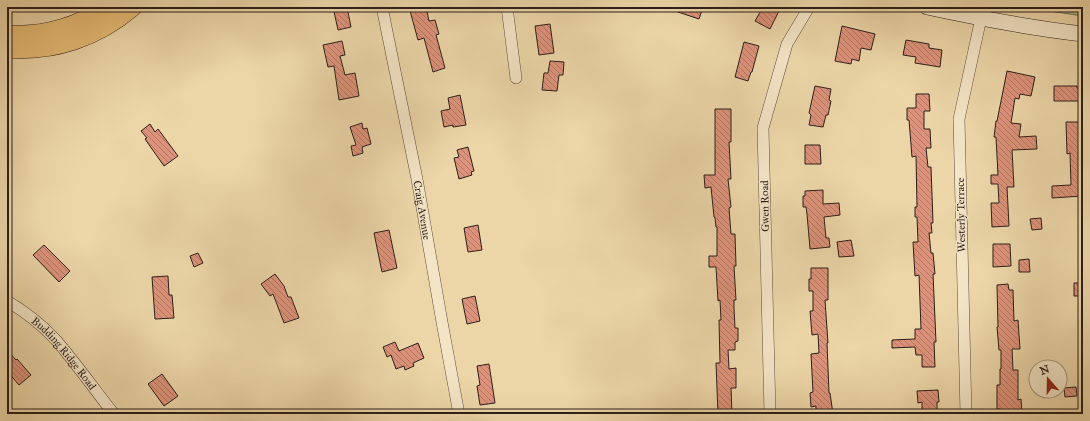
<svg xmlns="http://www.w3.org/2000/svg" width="1090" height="421" font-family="'IM FELL Great Primer',serif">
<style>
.park{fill:url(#park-tufts);stroke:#6f6e53}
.building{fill:url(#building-back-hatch);stroke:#2c1e1a}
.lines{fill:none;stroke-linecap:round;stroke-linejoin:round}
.street-casing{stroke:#5c4c3e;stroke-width:12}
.secondary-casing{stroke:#2c1e1a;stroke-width:16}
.highway-casing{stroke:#2c1e1a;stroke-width:20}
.street{stroke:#f3e4c6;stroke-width:11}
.secondary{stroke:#f3e4c6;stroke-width:15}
.highway{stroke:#e6bb74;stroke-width:19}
.labels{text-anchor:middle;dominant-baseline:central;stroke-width:3;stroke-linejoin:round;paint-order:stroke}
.street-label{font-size:11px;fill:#2c1e1a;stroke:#f3e4c6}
</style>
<defs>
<pattern id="park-tufts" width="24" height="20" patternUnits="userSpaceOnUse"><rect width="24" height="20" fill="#b2bf8c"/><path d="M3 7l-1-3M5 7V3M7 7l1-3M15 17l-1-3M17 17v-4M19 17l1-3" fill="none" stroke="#99a478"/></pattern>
<pattern id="building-back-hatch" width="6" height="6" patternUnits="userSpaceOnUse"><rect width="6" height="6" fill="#dd937b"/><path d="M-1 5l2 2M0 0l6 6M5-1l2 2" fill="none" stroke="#b37764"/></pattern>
</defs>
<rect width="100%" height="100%" fill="#ecd6a8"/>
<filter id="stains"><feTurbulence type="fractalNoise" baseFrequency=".005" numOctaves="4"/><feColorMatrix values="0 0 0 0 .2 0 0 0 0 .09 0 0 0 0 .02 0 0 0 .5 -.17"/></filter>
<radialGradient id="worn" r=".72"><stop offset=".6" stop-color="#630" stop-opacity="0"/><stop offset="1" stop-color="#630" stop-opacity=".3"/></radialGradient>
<path class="park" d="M1023,7H1083V16Z"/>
<path class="building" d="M333,7H347L351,27L338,30Z
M409,7H426L429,21L435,20L439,34L436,35L445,68L433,72L424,38L418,40Z
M669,7H703L699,19L669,9Z
M763,7H781L770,29L755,21Z
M550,24L554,53L539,55L535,26Z
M842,26L875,34L871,50L861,48L859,61L852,59L851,64L835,61Z
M906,40L929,44V48L942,50L940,67L915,63L916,57L903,55Z
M342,41L345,55L340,56L345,75L355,73L359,96L339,100L334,66L328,67L323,45Z
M744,42L759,46L752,72H751L748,81L735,77Z
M550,61L564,62L563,75H559L557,91L542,90L544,73H548Z
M1007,71L1035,77L1031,96L1020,94L1019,99L1015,98L1011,123L1021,124L1019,137L1036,136L1037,149L1012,150L1014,187H1007L1009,226L992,227L991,203H999L998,184H991V175H998L996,137H994L996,121H997Z
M815,86L831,89L829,100L831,101L828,115H826L823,127L809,125L811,115L809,113Z
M1054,86H1077V88H1083V101H1054Z
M916,94H929L930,111H924V129H930L931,148H926L928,167H931L933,223H931L932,233H929L931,253H933L935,274H933L936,342H934L935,367H922V355H916L915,347L892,348V340L915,339V329H921L919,275L915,276L913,242H918L917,217H915V207H917L916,156L912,157L909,120H907V108H916Z
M460,95L466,125L453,127V125L444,127L441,111L450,109L448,98Z
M715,109H731V142H729L731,179H728L731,207L729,208L731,234H735L736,266H734L736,300H734V308L735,328H738V341L735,342V350H728L729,369L736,368V388H731L732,414H718L716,363H720L719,320H721L720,300L718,301L716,267H709V256H717V227H716L715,218L714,217L711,187L705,188L704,175H715Z
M1066,122H1083V196L1052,198V186L1071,185L1070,153L1067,154Z
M362,123L363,129L367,128L371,144L362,147L363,153L353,156L351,146L356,145L350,127Z
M150,124L155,132L158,129L178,156L164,166L145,139L147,138L141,131Z
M805,145H820L821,164H805Z
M468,147L474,171L471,172L472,175L459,179L454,158L459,157L457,150Z
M823,190V204L839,203L840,215L824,217L826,238H829L830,247L810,249L807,214L806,207H803V196H805V191Z
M1041,218L1042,229L1032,230L1030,219Z
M478,225L482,250L468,252L464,228Z
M389,230L397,268L382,272L374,233Z
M851,240L854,256L839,257L837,242Z
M993,244H1010L1011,266L993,267Z
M44,245L70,271L59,282L33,255Z
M198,253L203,263L194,267L190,256Z
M1029,259L1030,272H1019V260Z
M811,268H828V300H825L828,343H827L829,393H830L833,414H816V406L811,407L810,393L813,392L811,354L819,353L818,334L812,335L810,311H813V291H809V279H811Z
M275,274L284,286L288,297H291L299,318L284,323L273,294L270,296L261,284Z
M168,276L169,295H172L174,318L155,319L152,277Z
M1074,283H1083V296H1074Z
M1008,284L1009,290H1013L1014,321L1018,320L1020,349H1012L1013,370H1018V400L1021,399L1022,414H1001L1000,409H997V385H1000V369H1001V350H999L997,327H998L997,285Z
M475,296L480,321L467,324L462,299Z
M395,342L399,351L418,343L424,358L413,363L414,366L405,370L404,366L396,369L391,355L387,357L383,347Z
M7,350L16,360L17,359L31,375L19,385L7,371Z
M489,364L495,403L480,405L477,386L480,385L477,366Z
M162,374L178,396L164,406L148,384Z
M1076,387L1077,396L1065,397L1064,388Z
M938,390L939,402H937V414H922V402L918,403L917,391Z"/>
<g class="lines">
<defs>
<g id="street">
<path id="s1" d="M382,7L417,179L442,322L459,414"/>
<path d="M507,7L516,78"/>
<path id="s2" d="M7,301C24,311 41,324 55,339C76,363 94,389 114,414"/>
<path d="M770,414L763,128L787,44L809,7"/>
<path d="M966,414L959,119L981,18"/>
</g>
<path id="secondary" d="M927,7C978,18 1030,28 1083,34"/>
<path id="highway" d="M7,35C43,37 78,27 108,7
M7,48C53,52 97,37 132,7"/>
</defs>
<use href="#street" class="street-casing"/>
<use href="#secondary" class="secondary-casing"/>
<use href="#highway" class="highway-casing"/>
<use href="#street" class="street"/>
<use href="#secondary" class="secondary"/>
<use href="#highway" class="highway"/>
</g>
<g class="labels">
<g class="street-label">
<text transform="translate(765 206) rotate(-91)">Gwen Road</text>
<text stroke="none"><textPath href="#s1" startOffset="207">Craig Avenue</textPath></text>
<text transform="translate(961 215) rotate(-91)">Westerly Terrace</text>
<text stroke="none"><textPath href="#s2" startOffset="78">Budding Ridge Road</textPath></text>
</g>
</g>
<rect width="1090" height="421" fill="none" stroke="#ecd6a8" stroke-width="24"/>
<rect x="8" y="8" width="1074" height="405" fill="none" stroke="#2c1e1a" stroke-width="2"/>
<rect x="12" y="12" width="1066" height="397" fill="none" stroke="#2c1e1a"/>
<g transform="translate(1048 379) rotate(340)"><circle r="19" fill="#f3e4c6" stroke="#a39581"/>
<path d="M0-3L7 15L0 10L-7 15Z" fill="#8f2418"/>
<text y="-6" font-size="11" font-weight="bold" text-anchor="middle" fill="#2c1e1a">N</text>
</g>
<rect width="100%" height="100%" filter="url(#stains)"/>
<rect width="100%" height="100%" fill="url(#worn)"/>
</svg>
